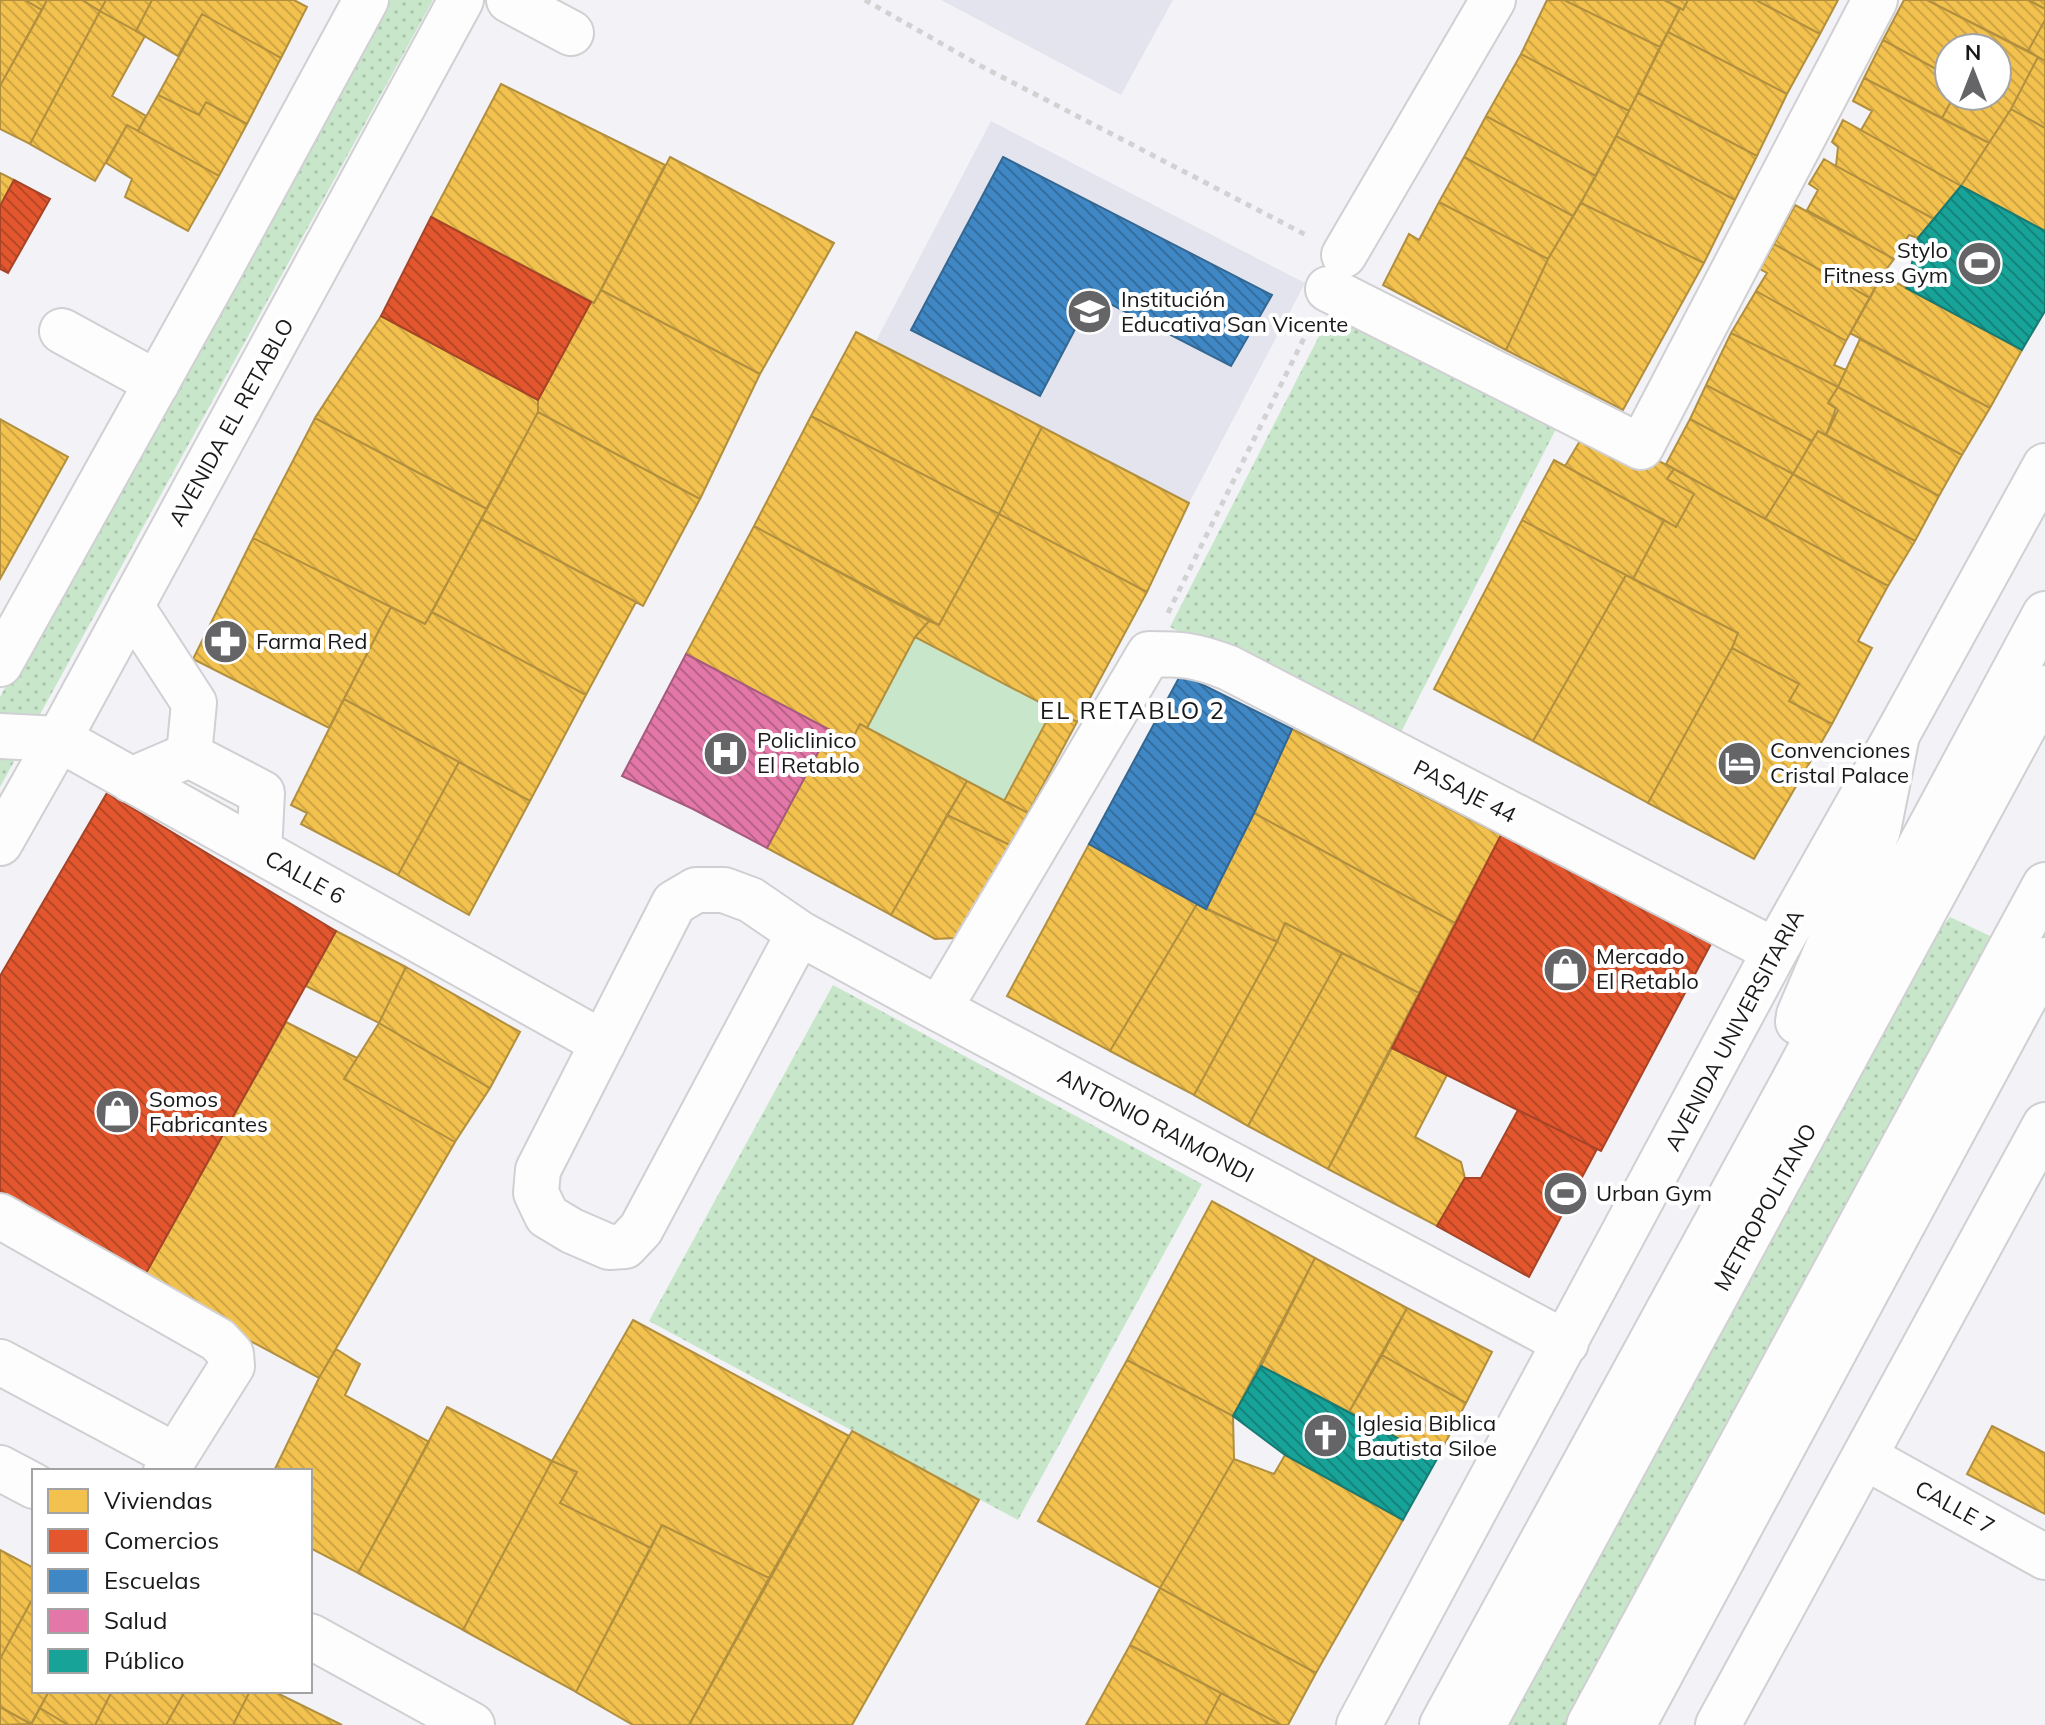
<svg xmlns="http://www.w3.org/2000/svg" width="2045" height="1725" font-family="Mulish,sans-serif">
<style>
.built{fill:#e3e4ed}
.green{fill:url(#green-dots)}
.pitch{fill:#c8e6c9}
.homes{fill:url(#homes-back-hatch);stroke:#b18f3f;stroke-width:2}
.shops{fill:url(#shops-back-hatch);stroke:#a74428;stroke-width:2}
.schools{fill:url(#schools-back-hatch);stroke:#346792;stroke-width:2}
.health{fill:url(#health-back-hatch);stroke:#a65b7e;stroke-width:2}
.public{fill:url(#public-back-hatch);stroke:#187a72;stroke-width:2}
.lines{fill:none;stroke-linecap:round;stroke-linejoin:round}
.minor-casing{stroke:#d0d0d3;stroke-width:48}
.major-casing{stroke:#d0d0d3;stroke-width:48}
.path{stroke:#d2d2d3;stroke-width:5;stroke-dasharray:6 6;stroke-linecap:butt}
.minor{stroke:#fdfdfe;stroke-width:44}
.major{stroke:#fdfdfe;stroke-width:44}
.labels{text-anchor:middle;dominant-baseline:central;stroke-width:8;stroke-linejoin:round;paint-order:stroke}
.poi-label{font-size:22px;fill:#19191b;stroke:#fff;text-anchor:start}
.street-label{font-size:22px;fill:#19191b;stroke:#fff}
.neighbourhood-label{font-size:24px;letter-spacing:2px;fill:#19191b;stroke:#fff}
</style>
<defs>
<pattern id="green-dots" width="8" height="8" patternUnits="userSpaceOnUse" patternTransform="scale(2)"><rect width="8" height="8" fill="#c8e6c9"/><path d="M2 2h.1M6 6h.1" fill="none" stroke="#abc5ac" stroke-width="1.8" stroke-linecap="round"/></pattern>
<pattern id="homes-back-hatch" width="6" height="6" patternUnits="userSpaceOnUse" patternTransform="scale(2)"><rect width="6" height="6" fill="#f2c14e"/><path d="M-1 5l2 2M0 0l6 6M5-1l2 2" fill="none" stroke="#cfa544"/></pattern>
<pattern id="shops-back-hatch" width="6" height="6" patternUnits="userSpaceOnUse" patternTransform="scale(2)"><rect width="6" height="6" fill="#e4572e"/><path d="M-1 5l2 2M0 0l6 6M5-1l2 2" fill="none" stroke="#b84726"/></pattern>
<pattern id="schools-back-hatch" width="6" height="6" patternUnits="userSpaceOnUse" patternTransform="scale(2)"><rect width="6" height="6" fill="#3f88c5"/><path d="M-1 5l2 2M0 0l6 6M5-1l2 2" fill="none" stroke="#346e9f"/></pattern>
<pattern id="health-back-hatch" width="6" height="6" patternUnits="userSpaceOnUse" patternTransform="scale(2)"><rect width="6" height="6" fill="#e377a8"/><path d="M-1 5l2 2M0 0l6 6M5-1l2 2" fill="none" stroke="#b76188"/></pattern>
<pattern id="public-back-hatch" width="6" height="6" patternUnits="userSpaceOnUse" patternTransform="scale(2)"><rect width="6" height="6" fill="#17a398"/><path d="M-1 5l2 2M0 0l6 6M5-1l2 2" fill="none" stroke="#14847b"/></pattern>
</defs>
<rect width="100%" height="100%" fill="#f2f2f7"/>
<path class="built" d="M941,0H1173L1121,95Z
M991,121L1305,283L1189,503L876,341Z"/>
<path class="green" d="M380,0H433L0,787V697Z
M1334,307L1560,421L1396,742L1170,627Z
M1950,917L1990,936L1984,964L1572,1725H1504L1928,946Z
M833,985L1202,1184L1018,1520L649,1321Z"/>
<path class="pitch" d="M915,637L1053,709L1004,801L867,728Z"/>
<path class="homes" d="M0,0H25L42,10L0,86Z
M25,0H47L42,10Z
M47,0H82L100,11L30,144L0,129V86Z
M82,0H106L100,11Z
M106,0H152L136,31L100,11Z
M152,0H294L307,7L281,58L202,14L178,56L136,31Z
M1547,0H1564L1660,47L1629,111L1521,54Z
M1564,0H1664L1680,8L1660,47Z
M1664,0H1688L1683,10Z
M1688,0H1756L1820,34L1787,94L1668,32L1680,8L1683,10Z
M1756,0H1838L1820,34Z
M1904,0H1927L2038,57L2011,109L1989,143L1942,118L1954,96H1997V48H1949V76L1883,40Z
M1927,0H2028L2045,9V20L2028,51Z
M2029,0H2045V9Z
M100,11L145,36L112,96L146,116L138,131L127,125L95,181L30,144Z
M202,14L281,58L247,124L206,102L199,115L158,95Z
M2045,20V61L2028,51Z
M1668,32L1787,94L1757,156L1638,93Z
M1883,40L1949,76V96H1954L1942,118L1864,78Z
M1521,54L1629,111L1596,176L1486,116Z
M2038,57L2045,61V128L2011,109Z
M1864,78L1989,143L1961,186L1861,130L1872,111L1853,101Z
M501,84L665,165L594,303L431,217Z
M1638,93L1757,156L1735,200L1616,136Z
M158,95L199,115L206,102L247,124L219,176L138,131Z
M2011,109L2045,128V231L1961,186Z
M1486,116L1596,176L1573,216L1464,157Z
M1843,120L1861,130L1961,186L1934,219L1836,166L1838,147L1832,142Z
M127,125L219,176L188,231L125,197L132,179L106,163Z
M1616,136L1735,200L1704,263L1581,203Z
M670,157L834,243L760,374L601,290Z
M1464,157L1573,216L1548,259L1439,202Z
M1824,159L1836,166L1934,219L1918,238L1909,235L1894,259L1807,210L1818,190L1809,184Z
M0,173L14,180L0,206Z
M1439,202L1548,259L1506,350L1383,285L1409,234L1419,240Z
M1581,203L1704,263L1623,410L1506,350L1548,259Z
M1795,205L1894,259L1882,275L1870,298L1774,244Z
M1774,244L1870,298L1846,341L1756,291L1767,273L1760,269Z
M1882,275L2022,350L1990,408L1850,333Z
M601,290L760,374L700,499L538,412V400L591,302L594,303Z
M1756,291L1846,341L1834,365L1846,370L1838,387L1731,333Z
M381,316L538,400V412L487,509L315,418Z
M856,332L1042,427L999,514L811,416Z
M1731,333L1838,387L1828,403L1836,408L1826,435L1818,431L1812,441L1706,385Z
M1860,339L1990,408L1962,455L1838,387Z
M1706,385L1812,441L1793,474L1690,419Z
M1838,387L1962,455L1939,496L1826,435L1838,410L1828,403Z
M538,412L700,499L643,606L481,519Z
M811,416L999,514L939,625L754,526Z
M315,418L487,509L425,624L253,538Z
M0,419L68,457L0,579Z
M1690,419L1793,474L1765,519L1666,464Z
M1590,424L1674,469L1667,479L1694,494L1676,527L1565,466Z
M1042,427L1189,503L1147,592L999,514Z
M1818,431L1939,496L1915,541L1793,474Z
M1554,460L1664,520L1633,579L1522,520Z
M1674,469L1888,586L1858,641L1872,648L1832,724L1789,701L1799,684L1732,648L1738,633L1633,579L1664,520L1676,527L1694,494L1667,479Z
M1793,474L1915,541L1888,586L1765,519Z
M999,514L1147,592L1077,722L915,637L929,621L939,625Z
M481,519L636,602L586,695L432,612Z
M1522,520L1626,575L1533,741L1434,689Z
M754,526L929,621L915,637L867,728L860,724L851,742L686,654Z
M253,538L391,607L329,728L193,659Z
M1626,575L1738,633L1732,648L1648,803L1533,741Z
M391,607L425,624L432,612L586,695L530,801L344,699Z
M1732,648L1799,684L1789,701L1832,724L1754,859L1648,803Z
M344,699L459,762L398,875L301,824L307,813L291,805Z
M1053,709L1077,722L1028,813L1004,801Z
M860,724L967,781L891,915L767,848L830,730L851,742Z
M1292,729L1501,835L1455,923L1254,813Z
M459,762L530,801L469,915L398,875Z
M967,781L1028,813L1010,845L947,815Z
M1254,813L1455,923L1419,993L1285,923L1277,942L1206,909Z
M947,815L1010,845L956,938L935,939L891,915Z
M1089,844L1197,904L1110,1051L1007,996Z
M1197,904L1277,942L1194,1095L1110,1051Z
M1285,923L1342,953L1248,1126L1194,1095L1277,942Z
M336,931L406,967L379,1023L306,986Z
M1342,953L1419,993L1328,1169L1248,1126Z
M406,967L520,1032L490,1088L379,1023Z
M286,1022L357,1058L344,1079L455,1142L319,1378L141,1282Z
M379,1023L490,1088L455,1142L344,1079Z
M1392,1048L1447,1075L1415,1137L1461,1162L1465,1178L1437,1226L1328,1169Z
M1212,1201L1315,1258L1233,1416L1127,1360Z
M1315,1258L1407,1308L1349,1412L1261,1366Z
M1407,1308L1492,1352L1466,1403L1382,1355Z
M633,1320L849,1436L769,1578L662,1525L651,1548L560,1503L577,1472L552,1461Z
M336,1349L360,1364L345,1395L429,1442L358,1573L310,1548V1471H274L319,1378Z
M1382,1355L1466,1403L1437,1459L1349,1412Z
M1127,1360L1233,1416L1234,1459L1160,1588L1038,1521Z
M447,1407L552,1461L463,1630L358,1573Z
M1992,1426L2045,1453V1514L1967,1474Z
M852,1431L979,1500L852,1725H689Z
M1285,1455L1403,1520L1316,1673L1160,1588L1234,1459L1274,1474Z
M552,1461L577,1472L560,1503L651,1548L576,1692L463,1630Z
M662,1525L769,1578L689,1725H633L576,1692Z
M0,1550L34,1568V1596L0,1659Z
M1160,1588L1316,1673L1288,1725H1281L1130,1645Z
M34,1596V1691H49L31,1724L0,1707V1659Z
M1130,1645L1221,1693L1205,1725H1086Z
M49,1691H112L95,1725H68L40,1708Z
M112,1691H185L166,1725H95Z
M185,1691H250L233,1725H166Z
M250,1691H273L342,1725H233Z
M1221,1693L1281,1725H1205Z
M0,1707L31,1724L0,1725Z
M40,1708L68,1725H31Z"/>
<path class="shops" d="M14,180L50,199L8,273L0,269V206Z
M431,217L591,302L538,400L381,316Z
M107,793L336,931L141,1282L0,1203V976Z
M1501,835L1711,944L1601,1151L1392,1048Z
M1518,1110L1597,1149L1529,1277L1437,1226L1465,1178H1481Z"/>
<path class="schools" d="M1003,157L1272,295L1231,366L1093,295L1040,396L911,330Z
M1181,674L1292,729L1254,813L1206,909L1089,844Z"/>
<path class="health" d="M686,654L830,730L767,848L693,809L622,776Z"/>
<path class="public" d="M1961,186L2045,231V311L2022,350L1906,288L1918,238Z
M1261,1366L1437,1459L1403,1520L1285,1455L1233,1416Z"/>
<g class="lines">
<defs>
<path id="minor" d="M509,0L571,33
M1344,255L1493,0
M1328,289L1641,447L1875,0
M62,331L157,383
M131,606L194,703L189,755
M0,736L59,739L603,1043
M131,780L189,755L262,793L259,851
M799,933L641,1229L625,1246L609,1247L572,1231L547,1216L536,1193L538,1170L674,903L696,890H724L751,900L799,933L939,1009L1566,1343
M939,1009L1149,654C1183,654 1196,655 1229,668L1775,951
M0,1216L218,1340L231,1354L232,1366L166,1471
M0,1362L174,1455
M1865,1457L2045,1557
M0,1468L34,1486
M310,1636L472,1725
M1359,1725L1775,951L1897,735L2045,466
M1483,1725L2045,688
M1589,1725L2045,885
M1718,1725L2045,1125"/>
<path id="major" d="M0,664L220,269L366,0
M0,843L59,739L461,0
M1798,1022L1799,1015L1878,830L1897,735
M1442,1725L1791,1086L2045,614
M1633,1725L2045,960"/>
</defs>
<use href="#minor" class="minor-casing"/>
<use href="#major" class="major-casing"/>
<path class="path" d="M865,0L979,65L1308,236
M1168,613L1309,328"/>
<use href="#minor" class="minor"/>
<use href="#major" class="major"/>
</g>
<defs>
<symbol id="stadium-disc" viewBox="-11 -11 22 22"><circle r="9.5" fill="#656568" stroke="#fff"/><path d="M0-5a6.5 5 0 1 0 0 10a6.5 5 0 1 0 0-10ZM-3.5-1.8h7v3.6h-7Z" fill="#fff"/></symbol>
<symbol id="school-disc" viewBox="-11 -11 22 22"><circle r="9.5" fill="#656568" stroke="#fff"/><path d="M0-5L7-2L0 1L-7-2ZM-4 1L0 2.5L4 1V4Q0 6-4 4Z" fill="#fff"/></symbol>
<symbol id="pharmacy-disc" viewBox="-11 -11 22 22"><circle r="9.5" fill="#656568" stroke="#fff"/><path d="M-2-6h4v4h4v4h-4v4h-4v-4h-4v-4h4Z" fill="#fff"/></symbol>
<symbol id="hospital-disc" viewBox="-11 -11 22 22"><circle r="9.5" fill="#656568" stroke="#fff"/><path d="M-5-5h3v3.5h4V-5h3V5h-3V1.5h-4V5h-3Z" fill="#fff"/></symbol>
<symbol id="hotel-disc" viewBox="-11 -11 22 22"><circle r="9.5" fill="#656568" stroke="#fff"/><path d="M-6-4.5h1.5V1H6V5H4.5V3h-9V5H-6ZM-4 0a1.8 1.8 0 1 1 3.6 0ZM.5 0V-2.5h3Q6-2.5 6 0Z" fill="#fff"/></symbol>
<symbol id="shop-disc" viewBox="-11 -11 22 22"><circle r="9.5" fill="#656568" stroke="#fff"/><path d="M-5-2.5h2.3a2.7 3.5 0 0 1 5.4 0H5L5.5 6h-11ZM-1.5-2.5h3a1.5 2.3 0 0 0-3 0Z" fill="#fff"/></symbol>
<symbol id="church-disc" viewBox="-11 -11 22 22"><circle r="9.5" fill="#656568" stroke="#fff"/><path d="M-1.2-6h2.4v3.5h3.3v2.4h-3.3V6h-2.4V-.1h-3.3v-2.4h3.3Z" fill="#fff"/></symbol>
</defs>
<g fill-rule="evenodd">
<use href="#stadium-disc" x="1954" y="238" width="51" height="51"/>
<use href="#school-disc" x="1064" y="286" width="51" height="51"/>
<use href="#pharmacy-disc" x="200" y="616" width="51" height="51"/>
<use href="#hospital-disc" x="700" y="728" width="51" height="51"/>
<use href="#hotel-disc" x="1714" y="738" width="51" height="51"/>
<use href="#shop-disc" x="1540" y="944" width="51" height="51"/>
<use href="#shop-disc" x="92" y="1086" width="51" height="51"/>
<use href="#stadium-disc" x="1540" y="1168" width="51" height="51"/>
<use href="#church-disc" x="1300" y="1410" width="51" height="51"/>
</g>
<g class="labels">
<g class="poi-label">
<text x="1948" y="250" text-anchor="end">Stylo<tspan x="1948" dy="25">Fitness Gym</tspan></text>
<text x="1121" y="299">Institución<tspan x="1121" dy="25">Educativa San Vicente</tspan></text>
<text x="256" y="641">Farma Red</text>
<text x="757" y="740">Policlinico<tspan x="757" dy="25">El Retablo</tspan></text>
<text x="1770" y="750">Convenciones<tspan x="1770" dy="25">Cristal Palace</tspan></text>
<text x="1596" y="956">Mercado<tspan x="1596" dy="25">El Retablo</tspan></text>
<text x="149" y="1099">Somos<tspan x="149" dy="25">Fabricantes</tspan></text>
<text x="1596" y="1193">Urban Gym</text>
<text x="1357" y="1423">Iglesia Biblica<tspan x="1357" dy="25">Bautista Siloe</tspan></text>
</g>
<g class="street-label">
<text transform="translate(231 422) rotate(-61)">AVENIDA EL RETABLO</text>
<text transform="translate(1465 791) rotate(27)">PASAJE 44</text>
<text transform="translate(305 877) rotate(29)">CALLE 6</text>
<text transform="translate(1734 1030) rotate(-62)">AVENIDA UNIVERSITARIA</text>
<text transform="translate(1156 1125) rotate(28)">ANTONIO RAIMONDI</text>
<text transform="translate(1765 1207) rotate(-61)">METROPOLITANO</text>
<text transform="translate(1955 1507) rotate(29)">CALLE 7</text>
</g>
<g class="neighbourhood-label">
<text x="1133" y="710">EL RETABLO 2</text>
</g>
</g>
<rect x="32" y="1469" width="280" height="224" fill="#ffffff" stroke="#a3a3a4" stroke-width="2"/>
<rect x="48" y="1489" width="40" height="24" fill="#f2c14e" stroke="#a3a3a4" stroke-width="2"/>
<text x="104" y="1509" font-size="24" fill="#19191b">Viviendas</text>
<rect x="48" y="1529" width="40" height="24" fill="#e4572e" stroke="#a3a3a4" stroke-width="2"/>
<text x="104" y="1549" font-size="24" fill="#19191b">Comercios</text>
<rect x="48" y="1569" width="40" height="24" fill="#3f88c5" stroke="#a3a3a4" stroke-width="2"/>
<text x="104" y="1589" font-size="24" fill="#19191b">Escuelas</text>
<rect x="48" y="1609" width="40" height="24" fill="#e377a8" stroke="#a3a3a4" stroke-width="2"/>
<text x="104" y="1629" font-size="24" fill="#19191b">Salud</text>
<rect x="48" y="1649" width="40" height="24" fill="#17a398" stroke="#a3a3a4" stroke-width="2"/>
<text x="104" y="1669" font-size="24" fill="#19191b">Público</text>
<g transform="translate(1973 72)"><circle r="38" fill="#ffffff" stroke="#a3a3a4" stroke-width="2"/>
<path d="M0-6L14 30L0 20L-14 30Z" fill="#656568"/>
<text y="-12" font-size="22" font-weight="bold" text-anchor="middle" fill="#19191b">N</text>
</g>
</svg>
